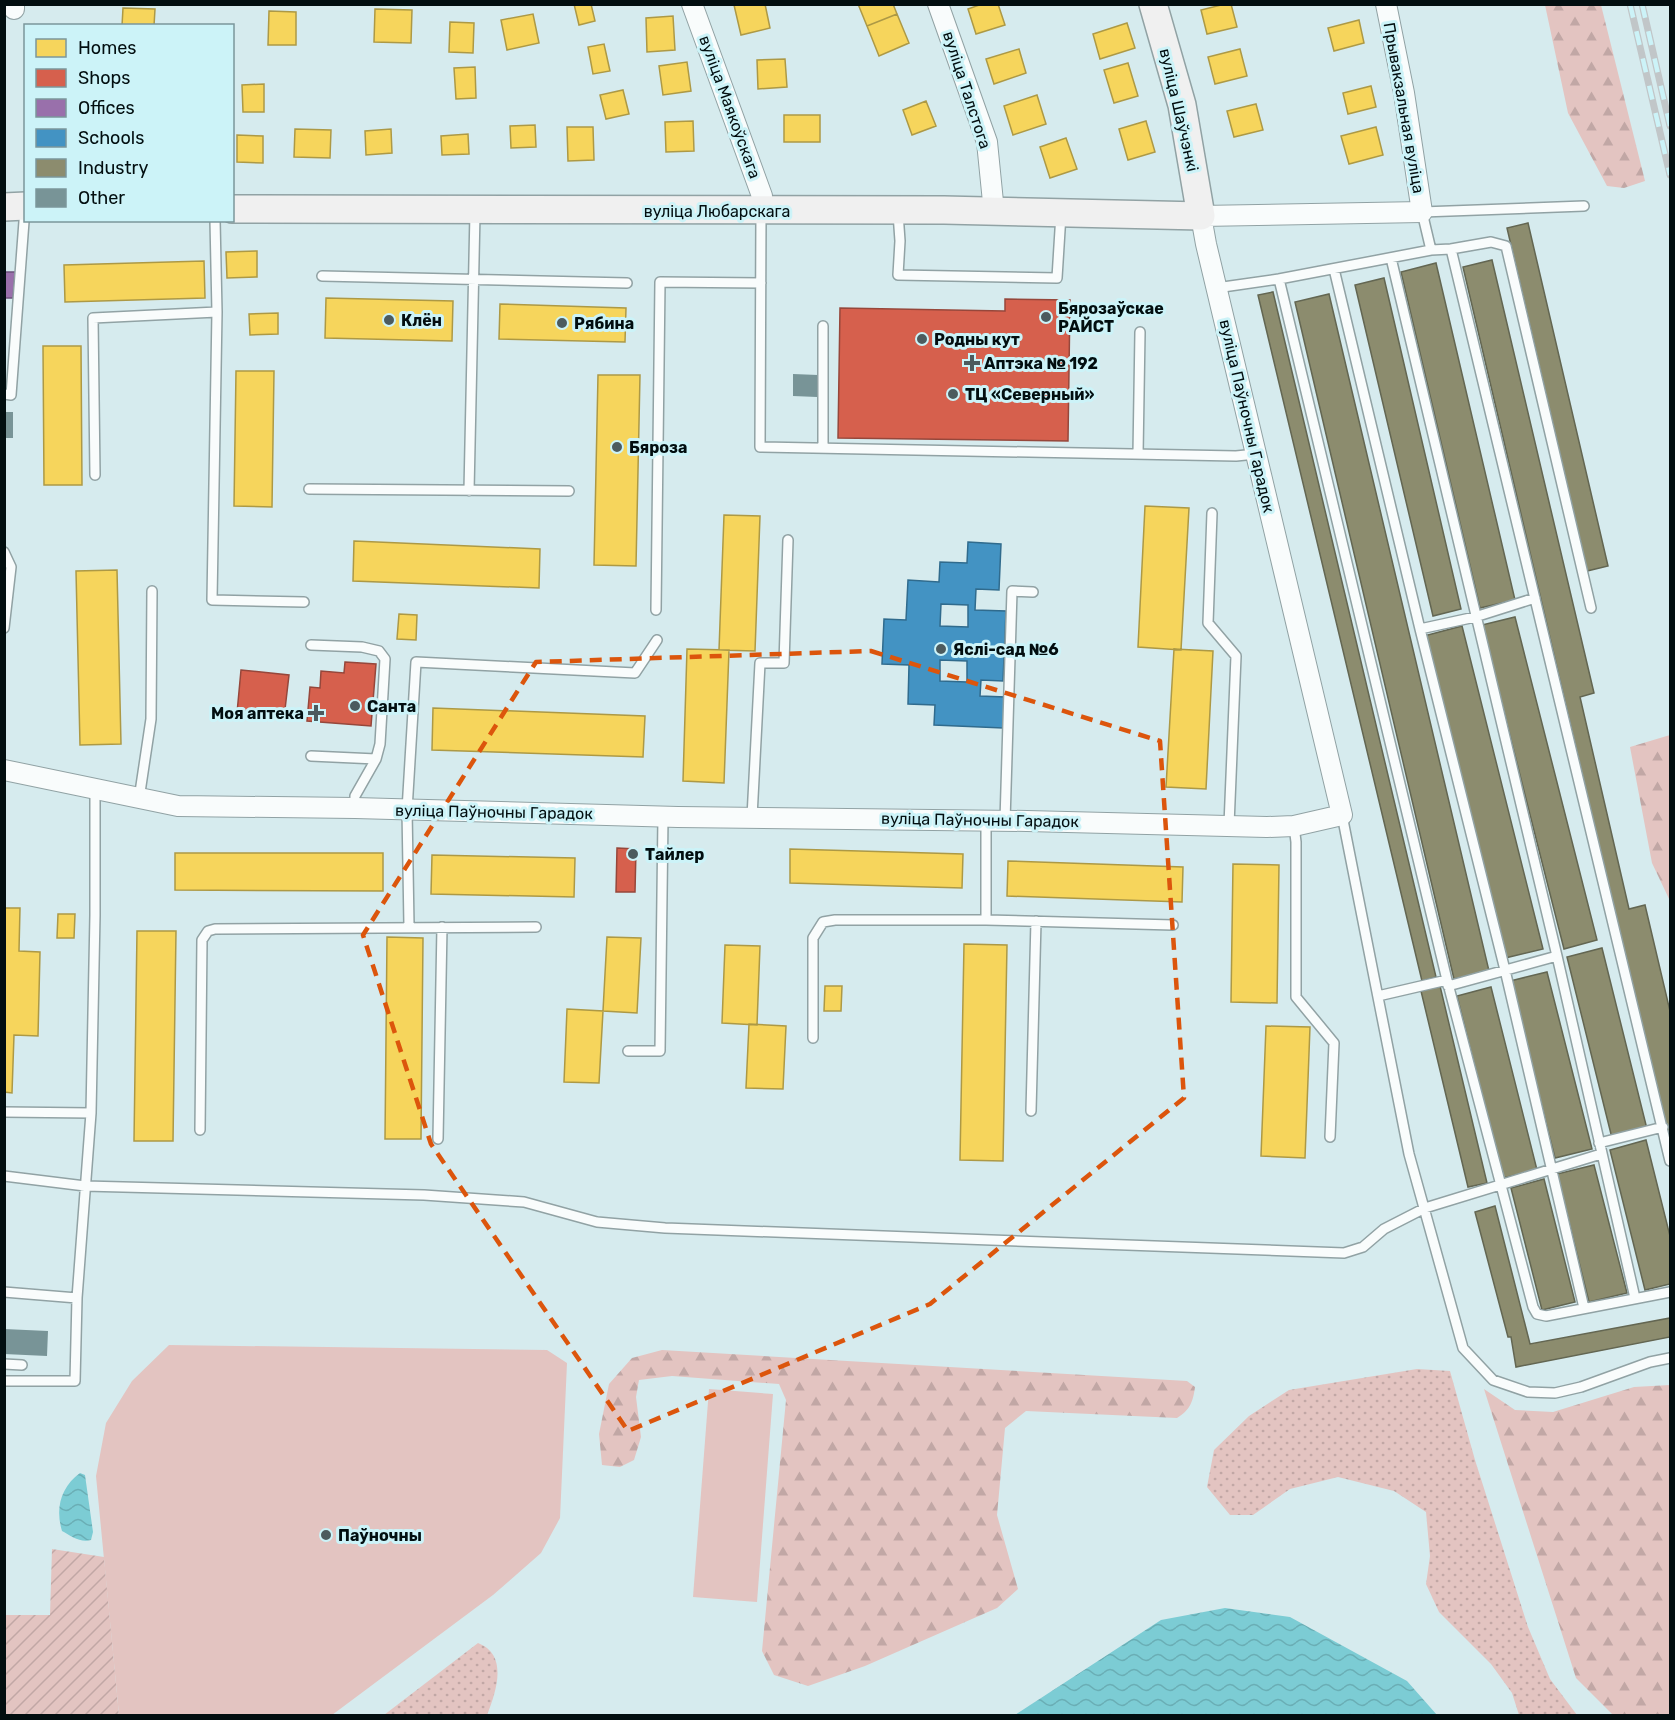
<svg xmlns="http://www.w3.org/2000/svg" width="1675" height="1720" font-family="Rubik,sans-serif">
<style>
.grass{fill:url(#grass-dots)}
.forest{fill:url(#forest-firs)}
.garden{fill:url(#garden-furrows)}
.pitch{fill:#e3c4c1}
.water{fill:url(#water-waves)}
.homes{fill:#f6d55c;stroke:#ad9945;stroke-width:1.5}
.shops{fill:#d6604d;stroke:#96473b;stroke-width:1.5}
.offices{fill:#9970ab;stroke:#6c537c;stroke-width:1.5}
.schools{fill:#4393c3;stroke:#306b8d;stroke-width:1.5;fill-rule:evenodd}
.industry{fill:#8c8c6e;stroke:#636652;stroke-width:1.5}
.building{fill:#789497}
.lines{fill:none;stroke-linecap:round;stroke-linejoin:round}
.lane-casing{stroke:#91a2a4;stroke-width:12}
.street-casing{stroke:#91a2a4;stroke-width:22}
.secondary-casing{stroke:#91a2a4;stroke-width:30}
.lane{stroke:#f9fcfc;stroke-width:9}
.street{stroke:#f9fcfc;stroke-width:20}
.secondary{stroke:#f0f0f0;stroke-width:27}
.rail-casing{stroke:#c1c6c8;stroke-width:7}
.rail{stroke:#ccf3f8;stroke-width:4.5;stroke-dasharray:14;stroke-linecap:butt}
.marked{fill:none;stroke:#dc550c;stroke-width:4.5;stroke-dasharray:12 8;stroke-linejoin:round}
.poi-dot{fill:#4c5b5e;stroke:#ccf3f8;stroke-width:2}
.labels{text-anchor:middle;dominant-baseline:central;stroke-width:6;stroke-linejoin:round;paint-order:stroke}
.street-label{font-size:16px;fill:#020e10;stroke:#ccf3f8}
.poi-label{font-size:16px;font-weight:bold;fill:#020e10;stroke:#ccf3f8;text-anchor:start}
</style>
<defs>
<pattern id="grass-dots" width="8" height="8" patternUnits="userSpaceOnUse" patternTransform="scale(1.5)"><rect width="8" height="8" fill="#e3c4c1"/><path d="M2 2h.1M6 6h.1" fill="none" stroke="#c1a7a5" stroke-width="1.8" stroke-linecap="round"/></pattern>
<pattern id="forest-firs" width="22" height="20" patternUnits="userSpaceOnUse" patternTransform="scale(1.5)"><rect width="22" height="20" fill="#e3c4c1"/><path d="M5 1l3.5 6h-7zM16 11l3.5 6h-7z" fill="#c1a7a5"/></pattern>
<pattern id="garden-furrows" width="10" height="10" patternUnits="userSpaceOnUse" patternTransform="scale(1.5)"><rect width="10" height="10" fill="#e3c4c1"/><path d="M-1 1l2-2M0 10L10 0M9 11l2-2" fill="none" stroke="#c1a7a5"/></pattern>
<pattern id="water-waves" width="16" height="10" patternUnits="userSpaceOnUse" patternTransform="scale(1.5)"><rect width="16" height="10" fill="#7cccd4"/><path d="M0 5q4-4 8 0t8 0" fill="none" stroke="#6aaeb5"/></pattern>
</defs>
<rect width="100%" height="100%" fill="#d6ebee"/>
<path class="grass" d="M1417,1369L1450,1371L1475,1460L1528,1627L1550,1679L1577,1715H1519L1512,1693L1491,1664L1439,1612L1426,1584L1430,1556L1426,1512L1394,1491L1338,1477L1290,1489L1253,1515H1230L1207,1487L1214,1450L1249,1416L1289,1390Z
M478,1643C509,1655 496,1692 487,1715H384Z"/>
<path class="forest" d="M1545,5H1601L1645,181L1624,188L1607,186L1568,113Z
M1670,735V901L1652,863L1630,747Z
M662,1350L1187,1381L1195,1387C1193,1402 1190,1410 1177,1418L1026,1411L1005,1428L997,1515L1018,1589L997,1608L865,1666L808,1686L774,1675L762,1651L786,1400L779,1384L672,1376L639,1380L636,1397L641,1437L634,1460L620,1467L602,1465L599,1434L609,1384L632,1358Z
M1670,1385V1715H1613L1576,1678L1484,1389L1515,1410L1553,1412L1634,1387Z"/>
<path class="garden" d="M52,1549L104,1557L119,1715H5V1615H50Z"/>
<path class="pitch" d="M169,1345L547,1350L567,1363L560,1518L541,1553L493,1595L332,1715H119L96,1476L106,1423L132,1381Z
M709,1389L773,1394L757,1602L693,1597Z"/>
<path class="water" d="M80,1473L85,1475L93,1532L91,1540C80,1543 71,1536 62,1531C55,1508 61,1487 80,1473Z
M1225,1608L1290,1617L1407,1681L1437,1715H1015L1161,1620Z"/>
<path class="homes" d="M574,4H591L595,21L579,25Z
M738,4H765L770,28L741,35L734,5Z
M858,4H893L897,14L867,26Z
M982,4H998L1005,25L976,34L968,9Z
M1225,4H1231L1237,27L1207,34L1201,10Z
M123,8L155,9L154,26H122Z
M375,9L412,10L411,43L374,42Z
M269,11L296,12V45H268Z
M533,14L539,43L507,50L501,20Z
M897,14L909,43L879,56L867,26Z
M673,16L675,50L647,52L646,18Z
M1359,20L1364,43L1334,51L1328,28Z
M450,22L474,23L473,53L449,52Z
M1127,23L1135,48L1100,59L1093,34Z
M604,44L610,71L593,74L588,47Z
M1019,49L1026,73L994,84L986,59Z
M1240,49L1247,76L1215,84L1208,57Z
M785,59L787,87L758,89L757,60Z
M687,62L691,91L663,95L659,66Z
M1128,63L1138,96L1114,103L1104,70Z
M475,67L476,98L456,99L454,68Z
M264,84V112H243L242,85Z
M1371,86L1376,107L1348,114L1343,93Z
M623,90L629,114L606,119L600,95Z
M1037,95L1046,124L1013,135L1004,106Z
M926,101L936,126L912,135L903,110Z
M1256,104L1263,130L1234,137L1227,111Z
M784,115H820V142H784Z
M693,121L694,151L666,152L665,122Z
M1146,121L1155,152L1128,160L1119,129Z
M535,125L536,147L511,148L510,126Z
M567,127H593L594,160L568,161Z
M1376,127L1383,155L1349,164L1341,136Z
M295,129L331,130L330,158L294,157Z
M391,129L392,153L366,155L365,131Z
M468,134L469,154L442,155L441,136Z
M237,135L263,136V163L237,162Z
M1066,138L1077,169L1050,178L1040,147Z
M257,251V277L227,278L226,252Z
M204,261L205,298L65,302L64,265Z
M326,298L453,301L452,341L325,338Z
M500,304L626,308L625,342L499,339Z
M278,313V334L250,335L249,314Z
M43,346H81L82,485H44Z
M236,371H274L272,507L234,506Z
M598,375H640L636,566L594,565Z
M1145,506L1189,508L1181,650L1138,647Z
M724,515L760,516L755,651L719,650Z
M354,541L540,549L539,588L353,581Z
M117,570L121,744L80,745L76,571Z
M399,614L417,615L416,640L397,639Z
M687,649L729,650L724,783L683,781Z
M1174,649L1213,651L1206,789L1166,787Z
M433,708L645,716L643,757L432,750Z
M790,849L963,854L962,888L790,883Z
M175,853H383V891L175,890Z
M432,855L575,858L574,897L431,894Z
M1008,861L1183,867L1182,902L1007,896Z
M1233,864L1279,865L1277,1003L1231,1002Z
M4,908H20L19,951L40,952L38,1036L14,1035L12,1093L4,1092Z
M58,914H75L74,938H57Z
M137,931H176L173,1141H134Z
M387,937L423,938L421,1139H385Z
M607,937L641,938L637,1013L603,1011Z
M964,944L1007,945L1003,1161L960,1160Z
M725,945L760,946L757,1025L722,1023Z
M825,986H842L841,1011H824Z
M567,1009L603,1011L599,1083L564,1082Z
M749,1024L786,1026L783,1089L746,1088Z
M1266,1026L1310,1027L1305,1158L1261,1156Z"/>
<path class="shops" d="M1005,299L1070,300L1068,441L838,438L840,308L1005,311Z
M345,662L376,664L371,726L307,721L310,687L320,688L321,671L344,673Z
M241,670L289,675L284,718L237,713Z
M617,848L636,849L635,892H616Z"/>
<path class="offices" d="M4,272H15L13,298H4Z"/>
<path class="schools" d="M968,542L1001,544L999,590L976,589L975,610L1006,611L1003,681L981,680L980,696L1005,697L1003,728L934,725L935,705L908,704L909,665L882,664L884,619L906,620L908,580L939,582L940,562L967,563ZM941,604L968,605V627L940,626ZM940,660L967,661V682L940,681Z"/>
<path class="industry" d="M1528,223L1608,566L1587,571L1507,228Z
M1492,260L1594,693L1580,697L1629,909L1645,905L1670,1011V1149L1463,267Z
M1436,263L1515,600L1480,608L1401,272Z
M1384,278L1461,609L1433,616L1355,285Z
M1273,292L1436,977L1422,981L1258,295Z
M1329,294L1489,971L1454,979L1295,302Z
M1515,617L1597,940L1564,949L1482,625Z
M1462,626L1543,949L1505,958L1424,636Z
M1602,948L1647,1129L1612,1138L1567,957Z
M1547,972L1592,1149L1555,1158L1510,981Z
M1440,986L1487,1183L1468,1187L1421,991Z
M1491,987L1537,1170L1503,1178L1457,996Z
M1646,1140L1670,1236V1284L1645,1290L1610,1150Z
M1594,1165L1627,1293L1589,1302L1557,1174Z
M1544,1179L1575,1302L1542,1310L1511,1188Z
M1495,1206L1530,1344L1670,1318V1337L1516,1367L1511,1337H1508L1475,1212Z"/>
<path class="building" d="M793,374L818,375L817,397L793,396Z
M4,412H13V438H4Z
M4,1329L48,1331L47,1356L4,1354Z"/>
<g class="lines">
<defs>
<path id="lane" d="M761,213L760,447L1236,456L1256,454
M898,213L900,241L898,275L1057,278L1061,214
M1451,249L1670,1161
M1431,250L1451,249L1491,242L1506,246L1591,608
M1391,258L1557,956L1635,1298
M1334,269L1420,629L1505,970L1584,1308
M322,276L627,283
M1279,279L1447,980L1533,1307L1537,1314L1546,1316L1670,1292
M1216,288L1279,279L1431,250L1422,212L1584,206
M217,312L212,600L304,602
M4,394L11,395L25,208
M823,448V326
M1138,454L1140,332
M95,475L93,318L217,312L215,220
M309,489L569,491
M469,491L475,213
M1212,513L1208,623L1236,656L1229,825
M4,552L11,567L4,628
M656,610L660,282L761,283
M1420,629L1475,617L1535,598
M311,645L362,647L379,651L385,659L380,744L376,759
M311,756L376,759L355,796V808
M139,799L151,719L152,591
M1342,815L1409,1154L1463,1348L1493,1380L1528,1392L1555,1393L1581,1387L1650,1362L1670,1358
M752,817L760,663H784L788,540
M1005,821L1012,591L1033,592
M1294,826L1296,842V997L1334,1043L1330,1137
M986,920V820
M409,926L407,810L416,662L635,673L657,640
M1448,986L1557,956
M1378,996L1447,980
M813,1038V938L823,922L835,920H986L1173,925
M628,1051H660L663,817
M1031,1111L1036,921
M4,1112L91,1113
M200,1130L202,940L208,931L215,929L536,927
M438,1139L442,927
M1599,1143L1663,1127
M4,1176L85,1186L424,1195L524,1202L597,1222L665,1228L1344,1253L1363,1247L1384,1229L1425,1208L1601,1154
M4,1292L77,1298L91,1113L95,915V789
M4,1364L22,1365
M4,1381H75L77,1298"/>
<path id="street" d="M692,4L754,174L762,196L761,211
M938,4L987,142L994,212
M14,9V4
M4,770L178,806L355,808L678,817L1027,821L1267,827L1294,826L1342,815L1206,244L1201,216L1422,212L1404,93L1386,4"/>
<path id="secondary" d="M4,207L26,206
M232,209L944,210L1201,216L1182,105L1153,4"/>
</defs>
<use href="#lane" class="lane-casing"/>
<use href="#street" class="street-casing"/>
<use href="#secondary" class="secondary-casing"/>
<use href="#lane" class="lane"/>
<use href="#street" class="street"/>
<use href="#secondary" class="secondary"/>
<defs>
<path id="rail" d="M1630,4L1670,175
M1642,4L1670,126"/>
</defs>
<use href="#rail" class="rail-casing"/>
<use href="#rail" class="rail"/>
</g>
<path class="marked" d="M871,651L1160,741L1184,1098L930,1304L628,1431L431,1144L363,935L536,662Z"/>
<g class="poi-dot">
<circle cx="1046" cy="317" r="6"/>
<circle cx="389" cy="320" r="6"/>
<circle cx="562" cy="323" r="6"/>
<circle cx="922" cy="339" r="6"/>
<path d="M969 354h6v6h6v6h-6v6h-6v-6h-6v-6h6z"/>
<circle cx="953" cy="394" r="6"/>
<circle cx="617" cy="447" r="6"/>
<circle cx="941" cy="649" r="6"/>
<circle cx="355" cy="706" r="6"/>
<path d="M313 704h6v6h6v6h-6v6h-6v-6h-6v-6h6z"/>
<circle cx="633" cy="854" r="6"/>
<circle cx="326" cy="1535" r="6"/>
</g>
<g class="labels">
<g class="street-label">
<text transform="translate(967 90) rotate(72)">вуліца Талстога</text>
<text transform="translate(730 107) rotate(70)">вуліца Маякоўскага</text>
<text transform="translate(1404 108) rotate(80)">Прывакзальная вуліца</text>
<text transform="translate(1179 110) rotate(77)">вуліца Шаўчэнкі</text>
<text x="717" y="211">вуліца Любарскага</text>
<text transform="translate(1247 416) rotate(77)">вуліца Паўночны Гарадок</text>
<text transform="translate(494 812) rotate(1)">вуліца Паўночны Гарадок</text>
<text transform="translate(980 820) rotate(1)">вуліца Паўночны Гарадок</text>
</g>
<g class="poi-label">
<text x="1058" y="308">Бярозаўскае<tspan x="1058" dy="18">РАЙСТ</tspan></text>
<text x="401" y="320">Клён</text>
<text x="574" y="323">Рябина</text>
<text x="934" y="339">Родны кут</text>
<text x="984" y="363">Аптэка № 192</text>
<text x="965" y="394">ТЦ «Северный»</text>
<text x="629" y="447">Бяроза</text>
<text x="953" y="649">Яслі-сад №6</text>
<text x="367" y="706">Санта</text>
<text x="304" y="713" text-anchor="end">Моя аптека</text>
<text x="645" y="854">Тайлер</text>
<text x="338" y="1535">Паўночны</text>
</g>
</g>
<rect width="1675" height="1720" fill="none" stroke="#020e10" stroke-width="12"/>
<rect x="24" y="24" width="210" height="198" fill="#ccf3f8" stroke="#7b979b" stroke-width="1.5"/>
<rect x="36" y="39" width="30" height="18" fill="#f6d55c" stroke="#7b979b" stroke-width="1.5"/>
<text x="78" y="54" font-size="18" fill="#020e10">Homes</text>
<rect x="36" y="69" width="30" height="18" fill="#d6604d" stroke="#7b979b" stroke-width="1.5"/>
<text x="78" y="84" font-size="18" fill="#020e10">Shops</text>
<rect x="36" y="99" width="30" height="18" fill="#9970ab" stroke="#7b979b" stroke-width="1.5"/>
<text x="78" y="114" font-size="18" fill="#020e10">Offices</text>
<rect x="36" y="129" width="30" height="18" fill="#4393c3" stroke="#7b979b" stroke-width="1.5"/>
<text x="78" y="144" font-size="18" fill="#020e10">Schools</text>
<rect x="36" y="159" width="30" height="18" fill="#8c8c6e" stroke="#7b979b" stroke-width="1.5"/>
<text x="78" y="174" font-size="18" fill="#020e10">Industry</text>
<rect x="36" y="189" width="30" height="18" fill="#789497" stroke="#7b979b" stroke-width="1.5"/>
<text x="78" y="204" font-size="18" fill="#020e10">Other</text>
</svg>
